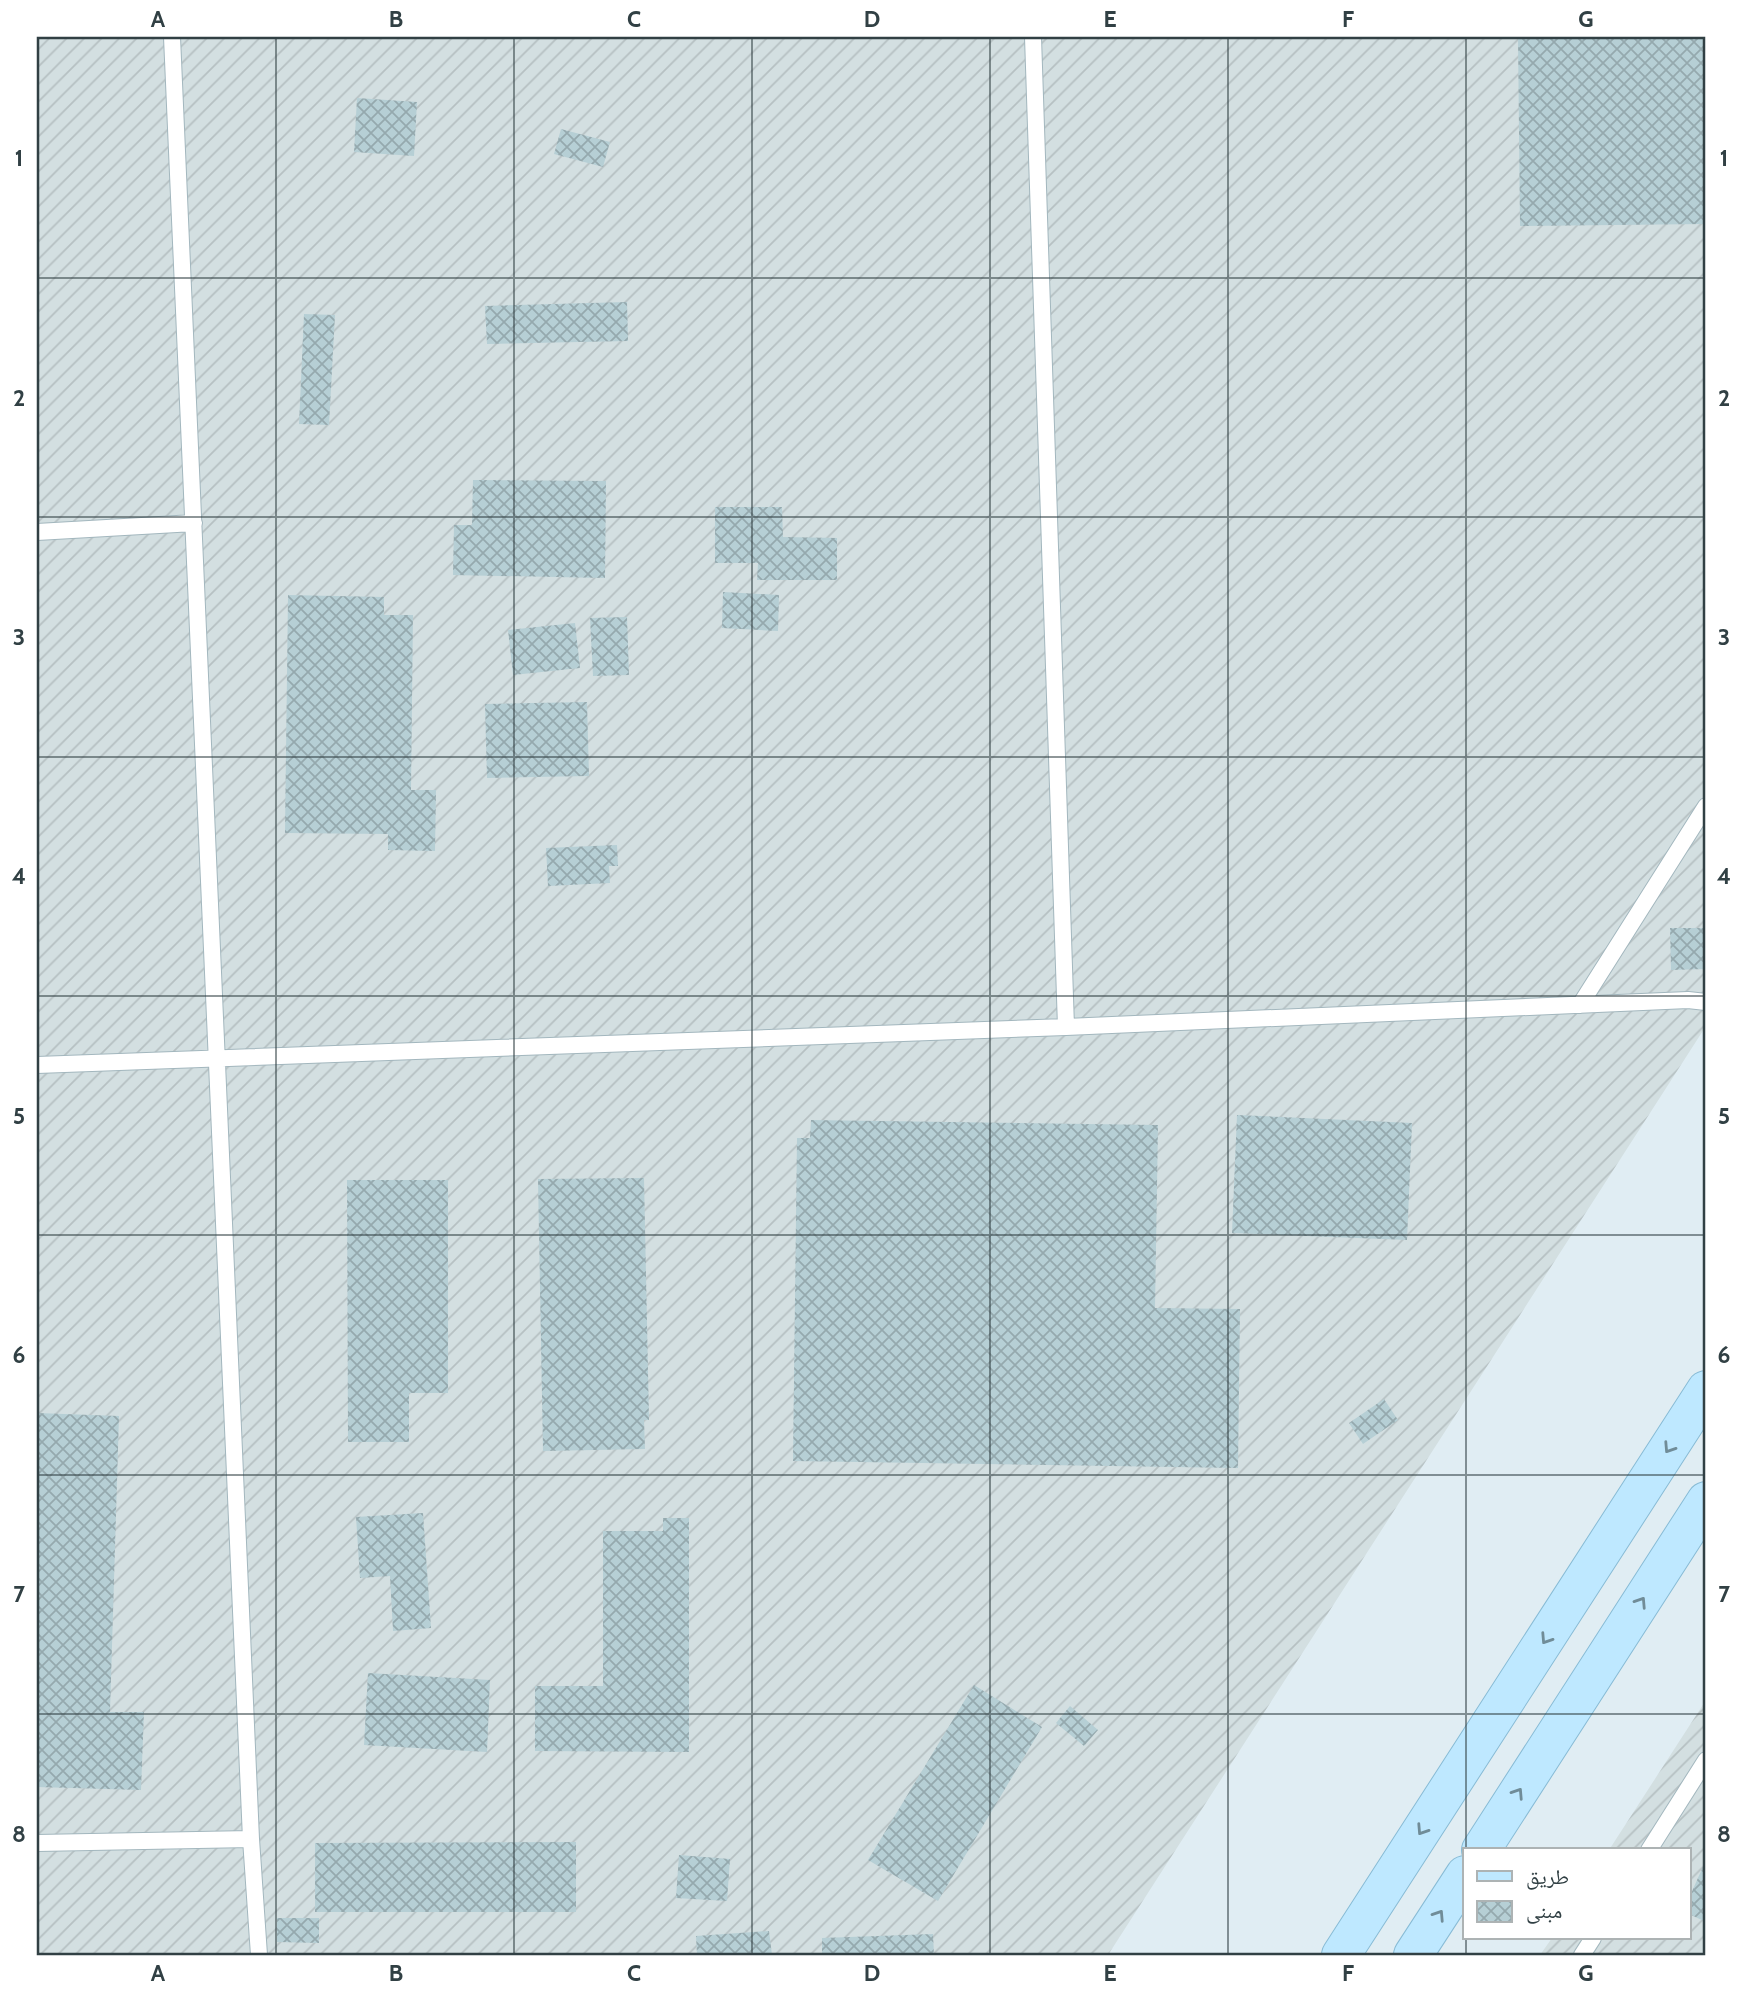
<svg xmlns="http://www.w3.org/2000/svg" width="1743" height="1992" font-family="Cabin,'Noto Naskh Arabic',sans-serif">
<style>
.industrial{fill:url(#industrial-furrows)}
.building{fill:url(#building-cross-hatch)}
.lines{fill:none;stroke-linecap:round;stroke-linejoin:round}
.service-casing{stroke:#a3b7be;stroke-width:18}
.secondary-casing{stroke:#88bbd5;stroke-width:40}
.service{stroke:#fff;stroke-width:16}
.secondary{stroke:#bee8ff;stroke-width:38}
.oneway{stroke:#708c98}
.grid{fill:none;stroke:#314044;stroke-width:2;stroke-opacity:0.55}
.neatline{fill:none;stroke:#314044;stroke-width:2.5}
.grid-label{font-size:23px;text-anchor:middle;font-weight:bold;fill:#314044}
</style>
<defs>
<pattern id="industrial-furrows" width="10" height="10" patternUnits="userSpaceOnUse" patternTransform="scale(1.75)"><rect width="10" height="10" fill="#d3dfe1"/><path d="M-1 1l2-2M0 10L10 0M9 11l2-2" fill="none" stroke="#b6c0c2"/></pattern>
<pattern id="building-cross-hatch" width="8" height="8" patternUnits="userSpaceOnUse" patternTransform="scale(1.75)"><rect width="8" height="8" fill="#b6cfd5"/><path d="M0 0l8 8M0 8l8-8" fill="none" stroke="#95a9ae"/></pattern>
</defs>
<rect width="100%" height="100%" fill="#e0edf3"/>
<path class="industrial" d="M37,37H1706V1026L1108,1955H37Z
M1706,1700V1955H1540L1552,1938H1689V1850H1609Z"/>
<path class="building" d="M1518,37H1706V224L1520,226Z
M357,98L417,102L414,156L354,152Z
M561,129L610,142L603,167L554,154Z
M627,302L628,341L487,344L485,306Z
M304,314L335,315L329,425L299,424Z
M473,480L606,481L605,578L453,575L454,525H472Z
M715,507H782L783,537L837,538V580H757L758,563H715Z
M723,592L779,595L778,631L722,628Z
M288,595L384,597V615H413L411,790H436L435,851L388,850V834L285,833Z
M627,617L629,675L593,676L590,618Z
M575,623L580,668L513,675L508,630Z
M587,702L589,776L487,778L485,704Z
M617,845L618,866H609L610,883L548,886L546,848Z
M1670,928H1706V969L1671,970Z
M1237,1115L1412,1123L1407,1240L1232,1233Z
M811,1120L1158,1125L1155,1308L1240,1309L1238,1468L793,1461L797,1138H810Z
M644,1178L649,1420H644L645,1449L543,1451L538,1179Z
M347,1180H448V1393H409V1442H348Z
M1384,1399L1398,1420L1363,1444L1349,1423Z
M37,1413L119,1416L110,1712H144L141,1790L37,1787Z
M423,1513L431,1628L393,1631L390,1576L360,1578L356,1517Z
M663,1518H689V1752L535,1751V1686H603V1531H663Z
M368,1673L490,1680L487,1752L364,1745Z
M974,1685L1042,1727L938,1901L868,1860Z
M1070,1706L1098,1730L1084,1746L1056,1723Z
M576,1842V1912H315V1843Z
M679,1855L730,1859L727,1901L676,1898Z
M1706,1860V1922L1689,1914V1898Z
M277,1918H319V1943L277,1942Z
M769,1931L772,1955H697L696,1936Z
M933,1934L934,1955H822V1938Z"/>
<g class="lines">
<defs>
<path id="service" d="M1033,37L1066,1027
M37,532L194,523
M1580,1005L1706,806
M37,1065L1066,1027L1688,1000L1706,1002
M251,1839L259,1955
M37,1843L251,1839L172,37
M1649,1850L1706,1760
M1582,1955L1593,1938"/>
<path id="secondary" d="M1481,1850L1706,1501
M1341,1955L1706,1390
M1413,1955L1465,1875"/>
</defs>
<use href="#service" class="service-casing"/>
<use href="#secondary" class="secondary-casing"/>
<use href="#service" class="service"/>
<use href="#secondary" class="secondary"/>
</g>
<defs><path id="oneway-chevron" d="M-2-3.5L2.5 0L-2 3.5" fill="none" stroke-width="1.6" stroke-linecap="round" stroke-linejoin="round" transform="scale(1.75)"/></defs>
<g class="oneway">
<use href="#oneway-chevron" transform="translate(1669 1448) rotate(123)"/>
<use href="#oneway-chevron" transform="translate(1641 1602) rotate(-57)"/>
<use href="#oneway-chevron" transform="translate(1546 1639) rotate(123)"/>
<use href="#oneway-chevron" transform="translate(1518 1793) rotate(-57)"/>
<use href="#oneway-chevron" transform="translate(1422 1830) rotate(123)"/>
<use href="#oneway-chevron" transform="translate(1439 1915) rotate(-57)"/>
</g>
<path class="grid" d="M276,37V1955M514,37V1955M752,37V1955M990,37V1955M1228,37V1955M1466,37V1850M37,278H1706M37,517H1706M37,757H1706M37,996H1706M37,1235H1706M37,1475H1706M37,1714H1706M1466,1938V1955"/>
<rect width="1743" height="1992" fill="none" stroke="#ffffff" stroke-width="77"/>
<rect x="1463" y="1848" width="228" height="91" fill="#ffffff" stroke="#adb3b4" stroke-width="2"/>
<rect x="1477" y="1871" width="35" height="10" fill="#bee8ff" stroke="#adb3b4" stroke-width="2"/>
<text x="1526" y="1884" font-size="21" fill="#314044">طريق</text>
<rect x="1477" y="1901" width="35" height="21" fill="url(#building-cross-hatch)" stroke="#adb3b4" stroke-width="2"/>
<text x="1526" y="1918" font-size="21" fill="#314044">مبنى</text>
<rect x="38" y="38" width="1666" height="1916" class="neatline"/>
<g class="grid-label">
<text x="158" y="27">A</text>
<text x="396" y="27">B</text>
<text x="634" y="27">C</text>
<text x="872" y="27">D</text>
<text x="1110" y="27">E</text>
<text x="1348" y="27">F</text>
<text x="1586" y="27">G</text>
<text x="19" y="166">1</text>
<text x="1724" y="166">1</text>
<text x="19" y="406">2</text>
<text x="1724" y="406">2</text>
<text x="19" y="645">3</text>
<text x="1724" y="645">3</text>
<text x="19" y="884">4</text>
<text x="1724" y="884">4</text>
<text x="19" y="1124">5</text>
<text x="1724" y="1124">5</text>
<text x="19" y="1363">6</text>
<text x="1724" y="1363">6</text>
<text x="19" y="1602">7</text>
<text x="1724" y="1602">7</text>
<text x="19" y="1842">8</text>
<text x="1724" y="1842">8</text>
<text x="158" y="1981">A</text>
<text x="396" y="1981">B</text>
<text x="634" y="1981">C</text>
<text x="872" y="1981">D</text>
<text x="1110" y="1981">E</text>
<text x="1348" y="1981">F</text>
<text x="1586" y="1981">G</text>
</g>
</svg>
